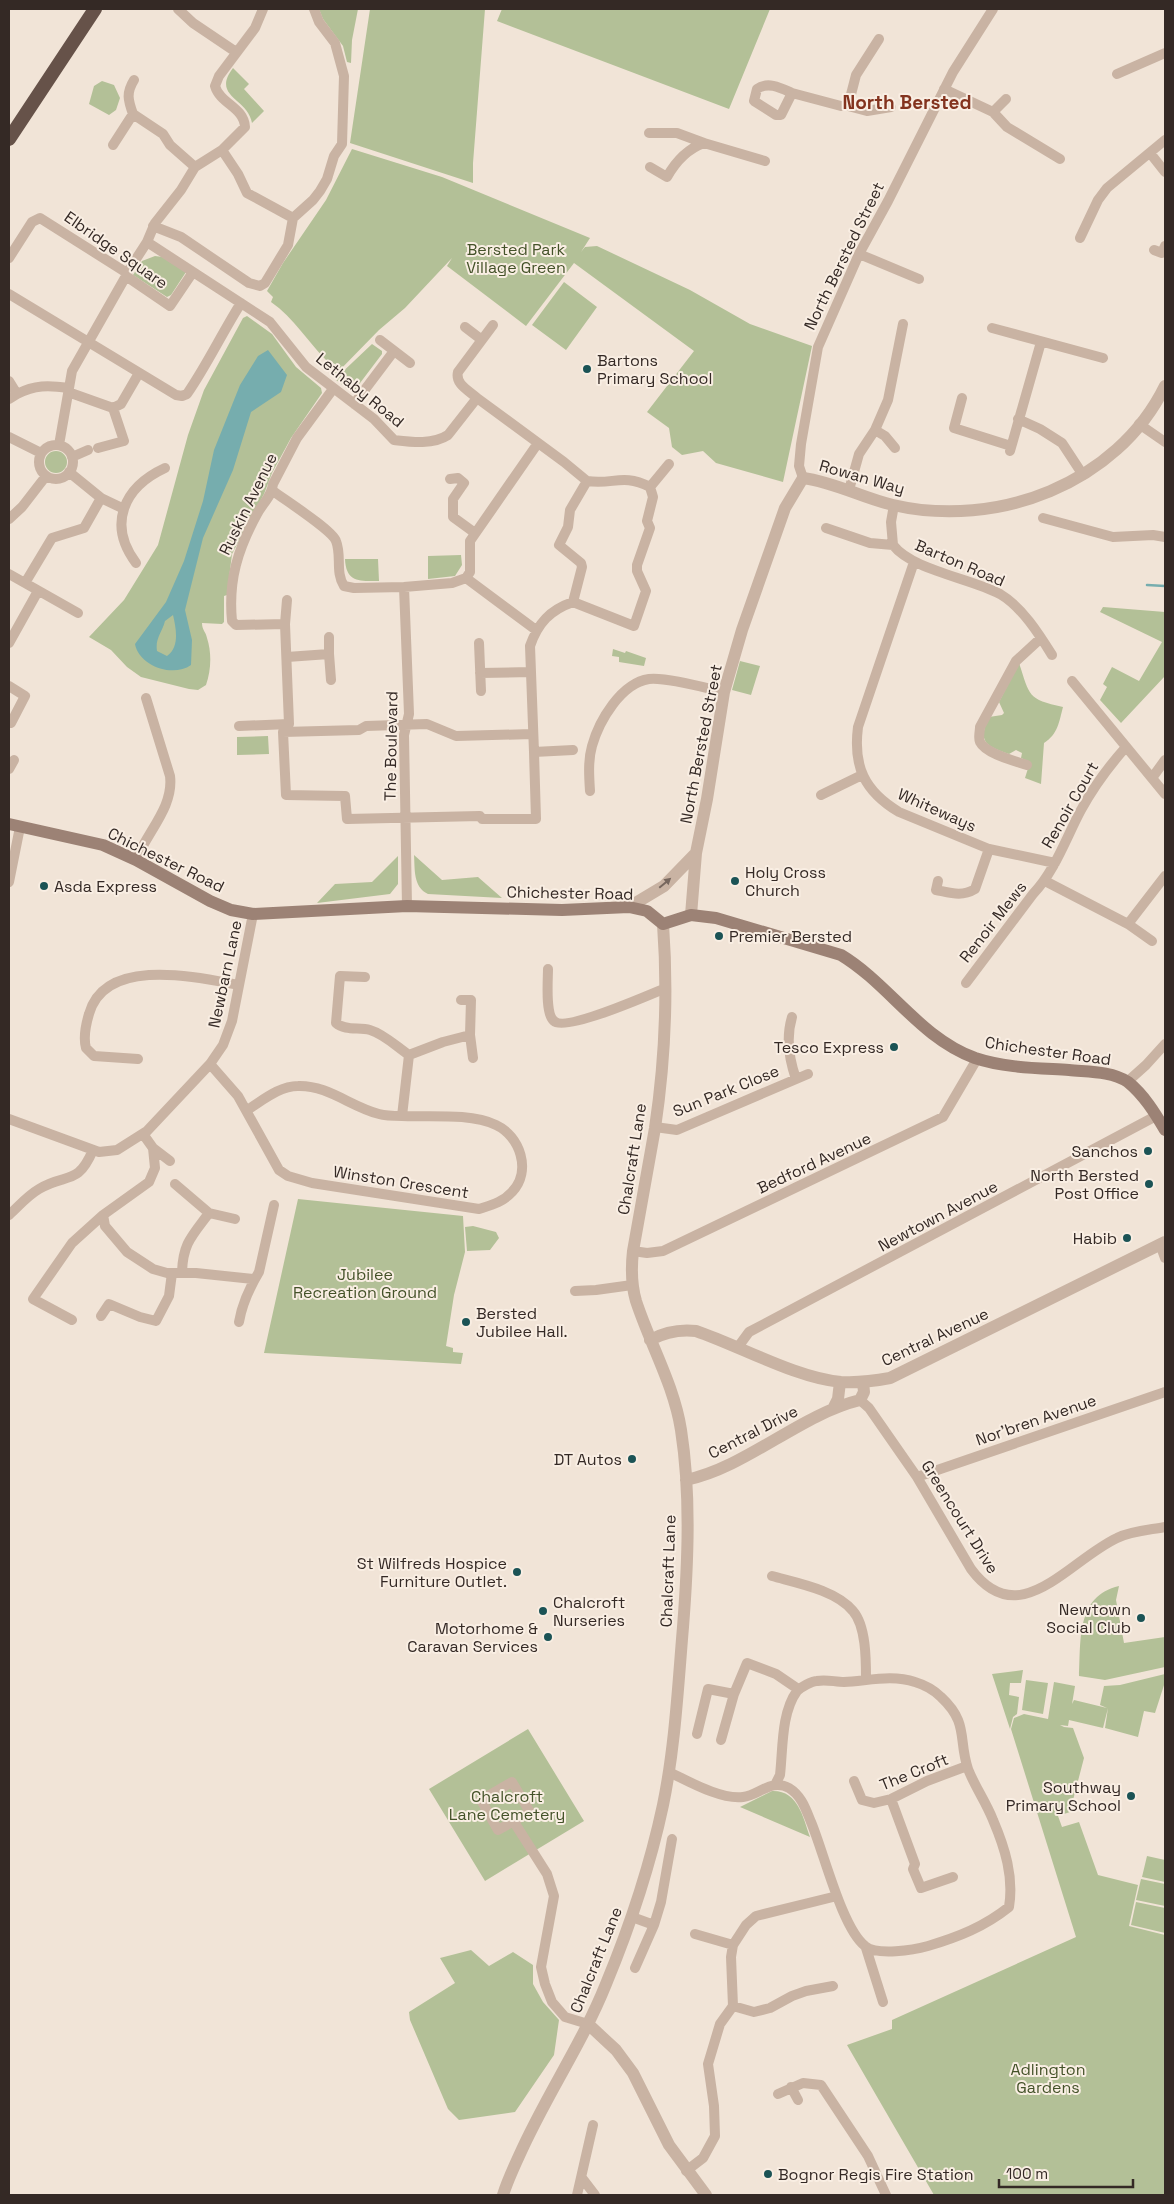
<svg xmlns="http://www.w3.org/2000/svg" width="1174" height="2204" font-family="'Space Grotesk',sans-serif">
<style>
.green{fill:#b3c097}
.water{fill:#76adae;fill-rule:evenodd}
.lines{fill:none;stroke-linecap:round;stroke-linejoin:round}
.stream{stroke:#76adae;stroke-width:2.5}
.minor{stroke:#c9b3a3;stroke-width:10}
.tertiary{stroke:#c9b3a3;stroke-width:12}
.secondary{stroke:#9c8275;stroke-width:12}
.trunk{stroke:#665249;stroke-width:14}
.oneway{fill:#77675e}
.poi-dot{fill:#1b5355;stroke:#f9eee3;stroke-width:2}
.labels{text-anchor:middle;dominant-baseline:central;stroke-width:4;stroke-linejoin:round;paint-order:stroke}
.park-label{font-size:16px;fill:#445229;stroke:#f9eee3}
.street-label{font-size:16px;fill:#342925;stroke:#f9eee3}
.poi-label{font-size:16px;fill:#342925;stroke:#f9eee3;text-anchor:end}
.quarter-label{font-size:19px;font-weight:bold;fill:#83331e;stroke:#f9eee3}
</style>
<rect width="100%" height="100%" fill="#f1e4d7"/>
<path class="green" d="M319,9H358L352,40L351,63L347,62L343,46L323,19Z
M370,9H485L473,163V183L350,143Z
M502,9H770L729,109L497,21Z
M233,68L249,84L244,89L264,111L252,123C248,98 211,97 233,68Z
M102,81L114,85L120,98L116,110L109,115L89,104L94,86Z
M352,149L442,177L590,238L581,252L585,247L597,246L690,290L750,324L812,346L783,482L716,463L703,451L682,455L672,447L669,428L647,412L694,351L574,263L526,326L447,266L452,258L405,308L379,330L335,375L324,366L327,361C308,342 294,318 271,302L273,297L267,291L283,263L326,200Z
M155,256L163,257L186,272L171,295L167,297L133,275L142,261Z
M564,282L597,307L566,350L532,325Z
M247,316L272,334L296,367L321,388L322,393L291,438L272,473L264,494L232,554L227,595L224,596V622L222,624L202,623C202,630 206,632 207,638C212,653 211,671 206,685L198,690L189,689L141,677L127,667L111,650L89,637L124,600L158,545L188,435L204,390L243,318Z
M372,344L382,351V354L354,391H350L335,379Z
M45 462a11 11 0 1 1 22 0a11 11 0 1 1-22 0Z
M461,555L462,565L455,576L428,579V556Z
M345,559H378L379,581C360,581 346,583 345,559Z
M1103,607L1165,612V676L1121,723L1100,700L1107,687L1103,684L1112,667L1139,681L1162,642L1100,612Z
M613,649L625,653L626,651L646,658L644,666L619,662V657L612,656Z
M740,661L760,666L751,695L732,690Z
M1019,663C1030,696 1027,699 1063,707C1059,722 1058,734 1044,743L1041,784L1025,778L1030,762L1021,758L1022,753L1016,750L1009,754C986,746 977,742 989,717L1002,715L1004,713L999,702Z
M268,736L269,754L237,755V737Z
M414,855L442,880L478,877L502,898L428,894C413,887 415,869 414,855Z
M398,856V884L390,894L317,903L335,884L372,882Z
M298,1199L463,1216L465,1252L454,1295L446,1346L453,1348V1352L463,1353L461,1364L264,1353Z
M473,1226L496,1232L499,1238L490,1250L467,1251L465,1227Z
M1119,1586L1116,1600L1124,1643L1165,1637V1667L1105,1680L1079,1676C1081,1640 1076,1596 1119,1586Z
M1023,1670L1021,1683H1010L1009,1695L1019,1697L1017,1714L1013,1717L1010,1729L992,1674Z
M1165,1674V1682L1155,1713L1144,1711L1138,1737L1105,1728L1108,1708L1103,1728L1069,1720L1068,1726L1060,1725L1064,1727L1073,1728L1084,1758L1073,1800L1076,1810L1058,1816L1062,1827L1079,1822L1098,1875L1138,1885L1129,1926L1165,1935V2195H934L847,2045L892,2029V2020L1076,1937L1011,1729L1014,1718L1024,1714L1048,1719L1054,1682L1075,1686L1072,1704L1074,1700L1107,1708L1100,1705L1104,1686L1120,1685Z
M1026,1680L1048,1683L1043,1714L1022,1710Z
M528,1729L584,1821L485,1881L429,1789Z
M772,1791C798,1790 803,1817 810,1837L740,1807Z
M1147,1856L1165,1860V1882L1142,1877Z
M1141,1879L1165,1884V1906L1136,1900Z
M1136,1902L1165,1908V1933L1131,1925Z
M471,1950L489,1966L513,1952L533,1965V1984L543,2002L559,2020L554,2055L515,2112L459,2120L448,2109L410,2020L409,2012L455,1983L440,1958Z"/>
<path class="water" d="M268,350L287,375L281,392L251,412L233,470L203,538L185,610L192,640L191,665C173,678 139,666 135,644L166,602L184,561L203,501L214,450L240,385L258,356ZM173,615C176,628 180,647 167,656L157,651C155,638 162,633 165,621Z"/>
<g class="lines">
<path class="stream" d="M1147,585L1165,586"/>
<path class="minor" d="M178,9L193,23L236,52
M879,39L856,75L848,106L867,111L891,107
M1117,74L1165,53
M944,89L993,112L1006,99
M792,93C781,88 768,81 757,89L754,101L776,115H781L792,93L841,106H848
M993,112L1007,127L1060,159
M133,114C128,100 126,93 134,80
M649,133H677L704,143
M113,145L133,114L163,134L170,145L195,167
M222,150L238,174L247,193L293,218
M1150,153L1165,172
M650,167L667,177C676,161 687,149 704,143L765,161
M153,226L181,237L249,283L260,286L265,283L288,245L293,218L313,200L320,191L327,179L334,156L342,144L344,76L335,43L319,22L314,9
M1080,238L1098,200L1107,188L1165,140
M147,242L270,322L306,367L374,419L394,440C411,442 433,445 448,435L477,398L564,462L587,481
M1154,250L1162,253L1165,246
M859,254L919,279
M9,258L32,222L40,218L127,273L126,276L170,306L193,272
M127,273L147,242L155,223L181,190L195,167L222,150L245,127C244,107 220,104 215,86L219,76L255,28L263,9
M9,294L176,395L182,396L187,394C207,365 222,333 241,303
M465,327L482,340
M992,328L1103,358
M380,340L410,363
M9,381L17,394L9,399
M68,392L113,408L124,441L98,448
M17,394C35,385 48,385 68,388
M477,398C468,390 455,384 458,372L493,325
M962,398L954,428L1011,446
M354,404L394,351
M113,408L121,404L139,373
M1018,419L1040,429L1062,443L1083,475
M1139,424L1165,442
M875,430L885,436L895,448
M9,437L41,453
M59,445L72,371L126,276
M39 462a17 17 0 1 1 34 0a17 17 0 1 1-34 0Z
M1010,451L1041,342
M72,457L88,450
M69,472L101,498L122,508
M803,478L799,466L801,444L818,347L859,254L888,201L953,72L993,9
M450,479L458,478L464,483L453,499V517L475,533
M650,487L669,464
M849,490L859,454L875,430L888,400L903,324
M273,491C285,500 332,530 336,541C342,556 335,572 344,586L354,588L404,587L452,583L466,578L470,572V541L538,443
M1043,518L1113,537L1153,535L1165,537
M9,519L22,507L46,476
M826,528L870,543L893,545C912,570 970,578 1000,594C1022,607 1039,634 1052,655
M893,545L891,522L894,505
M914,562L858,727C853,766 864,791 899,812L989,849L1055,863
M136,563C107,524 124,487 165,468
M9,574L78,613
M466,578L536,630
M25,583L52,538L84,528L101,498
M404,587L409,714L404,735L407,906
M285,624L236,625L232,621C228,580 238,549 257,514C263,503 272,496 273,484L297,438L333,389
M9,643L38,591
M479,643L481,691
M329,654L331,680
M287,657L329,654V637
M480,673L530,672
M1072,681L1165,794
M9,686L25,696L11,723
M239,726L289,724
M283,732L286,795L345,796L347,819L480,816L482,819H536L534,752L573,750
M283,732L359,730L366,726L427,724L456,736L532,734
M283,732L289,724L285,624L287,600
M534,752L530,646C538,623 550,610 573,602L634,626L646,591L637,571V565L650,528L647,521L653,497L650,487C622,473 614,485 587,481L570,510L568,527L559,545L581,563L582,567L573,602
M1027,765C1015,761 986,754 980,742C978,738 980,732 980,727L1016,661L1041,638
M9,769L14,760
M1152,778L1165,760
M590,791C589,776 588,760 592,746C599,721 621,683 649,679C667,677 706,688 724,692
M821,795L862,775
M136,860C147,832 174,807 170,776L146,698
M938,881L936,890C951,893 962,897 975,889L989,849
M1045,881L1128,924L1165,876
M9,882L20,827
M1128,924L1152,941
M548,969C548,980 545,1014 554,1021C565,1032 649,995 666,988
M365,977L340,976L336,1023C345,1031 359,1027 370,1030C384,1034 397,1047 409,1055
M966,983L1033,894C1055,871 1066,838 1081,810C1093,788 1109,766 1126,747
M461,1000H471L470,1035L473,1058
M792,1017C786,1037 789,1059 796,1079
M138,1059L94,1056L86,1048C83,1037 86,1024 89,1014C105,956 196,977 239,985
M210,1064L238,1096L279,1170L288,1176L312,1183L479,1209C491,1205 503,1202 512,1192C532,1171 520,1136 496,1125C471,1113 430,1117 402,1116C395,1116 386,1116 379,1114C351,1107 328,1085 298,1086C279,1086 262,1101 247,1110
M1127,1082L1146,1065L1165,1044
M402,1116L409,1055L443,1042L470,1035
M9,1119L99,1152L117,1150L147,1131L210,1064L223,1045L232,1021L253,914
M655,1127L677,1130L808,1074
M143,1134L153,1148L170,1161
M153,1148L155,1168L149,1182L103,1215L105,1226L127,1252L153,1269L167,1273H196L253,1279
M175,1184L209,1213C192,1236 183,1243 182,1272
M209,1213L235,1219
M9,1215C19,1206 27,1196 39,1189C67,1172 77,1187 93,1150
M1160,1244L1165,1258
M633,1251L647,1253L663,1251L943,1117L977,1059
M575,1291L596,1290L632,1285
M101,1316L109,1304L140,1317L156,1321L169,1296L172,1273
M72,1320L33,1299L72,1243L103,1215
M239,1322C242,1304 250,1287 259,1272L274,1205
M738,1347L749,1332L1156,1116
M860,1400L869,1408L917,1477L971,1569C1019,1634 1068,1561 1117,1538C1131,1531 1149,1530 1165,1527
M917,1477L1165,1392
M772,1576C797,1583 836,1590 853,1611C866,1626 866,1659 866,1679
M697,1734L708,1689L734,1694
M721,1740L734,1694L747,1663L776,1674L798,1689
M669,1772C688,1781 721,1800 743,1797C759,1795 772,1778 789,1788C802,1796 806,1810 811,1822C824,1853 842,1928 865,1946C877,1956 914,1950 928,1946C958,1937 984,1927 1009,1907C1014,1877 1005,1848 993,1820C986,1802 975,1787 968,1769C958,1739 969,1723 941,1697C934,1690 925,1685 915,1682C892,1674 867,1681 844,1682C835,1682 826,1679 817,1681C812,1681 801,1687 797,1691C781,1713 783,1749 780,1775L775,1785
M854,1781L862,1800L874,1803L891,1799L927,1781L967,1766
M512,1782L530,1812L498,1830L481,1800Z
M891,1799L915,1864L913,1869L921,1888L953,1877
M514,1822L547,1874L554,1896L541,1967L545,1984L552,2002L565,2017L588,2024
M632,1917L654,1925
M695,1934L733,1945
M866,1948L883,2002
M635,1968L654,1925L661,1902L672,1839
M733,2006L754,2012L770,2008L792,1996L806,1991L833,1986
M791,2087L798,2100
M778,2094L803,2083L821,2085L868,2156L886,2195
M686,2171L703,2158L715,2136L714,2106L708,2064L720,2024L733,2006L731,1957L733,1945L746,1925L756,1916L837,1896
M582,2178L595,2195
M577,2195L593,2125"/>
<path class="tertiary" d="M629,907L664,886L696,853
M691,915L696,853L707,799L724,692L742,630L785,508L803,478C834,482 863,498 893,505C997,529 1117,484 1165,386
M650,1340C665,1332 679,1329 696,1331C740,1346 796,1378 841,1382C858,1383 874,1381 890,1378L1165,1242
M833,1409L838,1399L840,1382
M686,1480C747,1467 799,1415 860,1400L864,1392L863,1382
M588,2024L616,2050L633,2073L669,2145L706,2195
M503,2195C507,2182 513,2169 519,2156C545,2097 582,2044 606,1984C630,1926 650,1866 663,1805C675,1747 678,1686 683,1627C688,1563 691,1494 681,1430C674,1385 650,1344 636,1301C631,1284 631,1269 633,1251C640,1210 648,1169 655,1128C665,1061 668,992 663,924"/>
<path class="secondary" d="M9,824L103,845L136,860L210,901L231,910L253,914L407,906L562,910L629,907L647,911L663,924L691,915L716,918L841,955C889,984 920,1038 975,1058C1005,1068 1038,1068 1069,1070C1088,1072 1111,1071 1128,1082C1144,1095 1155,1113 1165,1130"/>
<path class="trunk" d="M9,139L95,9"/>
</g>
<defs><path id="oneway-solid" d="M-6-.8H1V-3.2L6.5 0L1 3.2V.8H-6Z" transform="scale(1.25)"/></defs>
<use class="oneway" href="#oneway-solid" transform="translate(665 883) rotate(-40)"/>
<g class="poi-dot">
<circle cx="587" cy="369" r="5"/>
<circle cx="735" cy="881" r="5"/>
<circle cx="44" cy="886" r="5"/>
<circle cx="719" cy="936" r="5"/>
<circle cx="894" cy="1047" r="5"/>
<circle cx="1148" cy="1151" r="5"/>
<circle cx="1149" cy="1184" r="5"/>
<circle cx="1127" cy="1238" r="5"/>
<circle cx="466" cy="1322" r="5"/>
<circle cx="632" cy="1459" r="5"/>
<circle cx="517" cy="1572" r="5"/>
<circle cx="543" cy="1611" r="5"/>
<circle cx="1141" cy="1618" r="5"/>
<circle cx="548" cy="1637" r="5"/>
<circle cx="1131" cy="1796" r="5"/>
<circle cx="768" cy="2174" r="5"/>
</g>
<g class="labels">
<g class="park-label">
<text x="516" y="249">Bersted Park<tspan x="516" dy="18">Village Green</tspan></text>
<text x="365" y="1274">Jubilee<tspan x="365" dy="18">Recreation Ground</tspan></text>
<text x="507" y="1796">Chalcroft<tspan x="507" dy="18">Lane Cemetery</tspan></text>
<text x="1048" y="2069">Adlington<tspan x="1048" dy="18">Gardens</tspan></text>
</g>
<g class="street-label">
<text transform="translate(116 250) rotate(35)">Elbridge Square</text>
<text transform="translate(844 256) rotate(-64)">North Bersted Street</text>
<text transform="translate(360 390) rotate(39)">Lethaby Road</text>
<text transform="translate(862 477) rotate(16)">Rowan Way</text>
<text transform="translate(248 504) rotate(-64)">Ruskin Avenue</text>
<text transform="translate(960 563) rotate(23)">Barton Road</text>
<text transform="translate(701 744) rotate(-79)">North Bersted Street</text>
<text transform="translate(391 746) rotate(-89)">The Boulevard</text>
<text transform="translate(1070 805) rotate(-60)">Renoir Court</text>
<text transform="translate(937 810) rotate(24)">Whiteways</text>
<text transform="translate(166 860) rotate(26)">Chichester Road</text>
<text transform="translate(570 893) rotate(1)">Chichester Road</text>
<text transform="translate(993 922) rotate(-52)">Renoir Mews</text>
<text transform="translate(225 974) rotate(-78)">Newbarn Lane</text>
<text transform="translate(1048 1051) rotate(8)">Chichester Road</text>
<text transform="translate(726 1091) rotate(-22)">Sun Park Close</text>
<text transform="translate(632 1159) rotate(-81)">Chalcraft Lane</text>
<text transform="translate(814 1163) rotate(-25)">Bedford Avenue</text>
<text transform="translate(401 1182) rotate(9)">Winston Crescent</text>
<text transform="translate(938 1216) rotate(-28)">Newtown Avenue</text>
<text transform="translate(935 1337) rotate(-25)">Central Avenue</text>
<text transform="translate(1036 1420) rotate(-19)">Nor'bren Avenue</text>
<text transform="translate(753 1432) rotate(-27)">Central Drive</text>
<text transform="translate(960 1517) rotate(58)">Greencourt Drive</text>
<text transform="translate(668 1571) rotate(-88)">Chalcraft Lane</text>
<text transform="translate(914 1772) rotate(-22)">The Croft</text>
<text transform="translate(596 1960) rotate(-68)">Chalcraft Lane</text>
</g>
<g class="poi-label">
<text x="597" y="360" text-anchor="start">Bartons<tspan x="597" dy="18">Primary School</tspan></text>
<text x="745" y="872" text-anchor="start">Holy Cross<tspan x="745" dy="18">Church</tspan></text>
<text x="54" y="886" text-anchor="start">Asda Express</text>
<text x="729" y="936" text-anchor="start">Premier Bersted</text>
<text x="884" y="1047">Tesco Express</text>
<text x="1138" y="1151">Sanchos</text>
<text x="1139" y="1175">North Bersted<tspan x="1139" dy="18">Post Office</tspan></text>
<text x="1117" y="1238">Habib</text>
<text x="476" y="1313" text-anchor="start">Bersted<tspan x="476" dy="18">Jubilee Hall.</tspan></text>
<text x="622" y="1459">DT Autos</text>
<text x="507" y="1563">St Wilfreds Hospice<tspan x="507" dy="18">Furniture Outlet.</tspan></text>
<text x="553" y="1602" text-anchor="start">Chalcroft<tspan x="553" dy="18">Nurseries</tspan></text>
<text x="1131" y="1609">Newtown<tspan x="1131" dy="18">Social Club</tspan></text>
<text x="538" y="1628">Motorhome &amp;<tspan x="538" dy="18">Caravan Services</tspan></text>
<text x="1121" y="1787">Southway<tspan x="1121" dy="18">Primary School</tspan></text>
<text x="778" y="2174" text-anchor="start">Bognor Regis Fire Station</text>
</g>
<g class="quarter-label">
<text x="907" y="102">North Bersted</text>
</g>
</g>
<rect width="1174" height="2204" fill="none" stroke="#342925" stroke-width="20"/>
<path d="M999 2179v8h134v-8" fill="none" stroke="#342925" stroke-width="2.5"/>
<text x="1006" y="2179" font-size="15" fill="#342925" stroke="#f9eee3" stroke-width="4" paint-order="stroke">100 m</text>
</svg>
